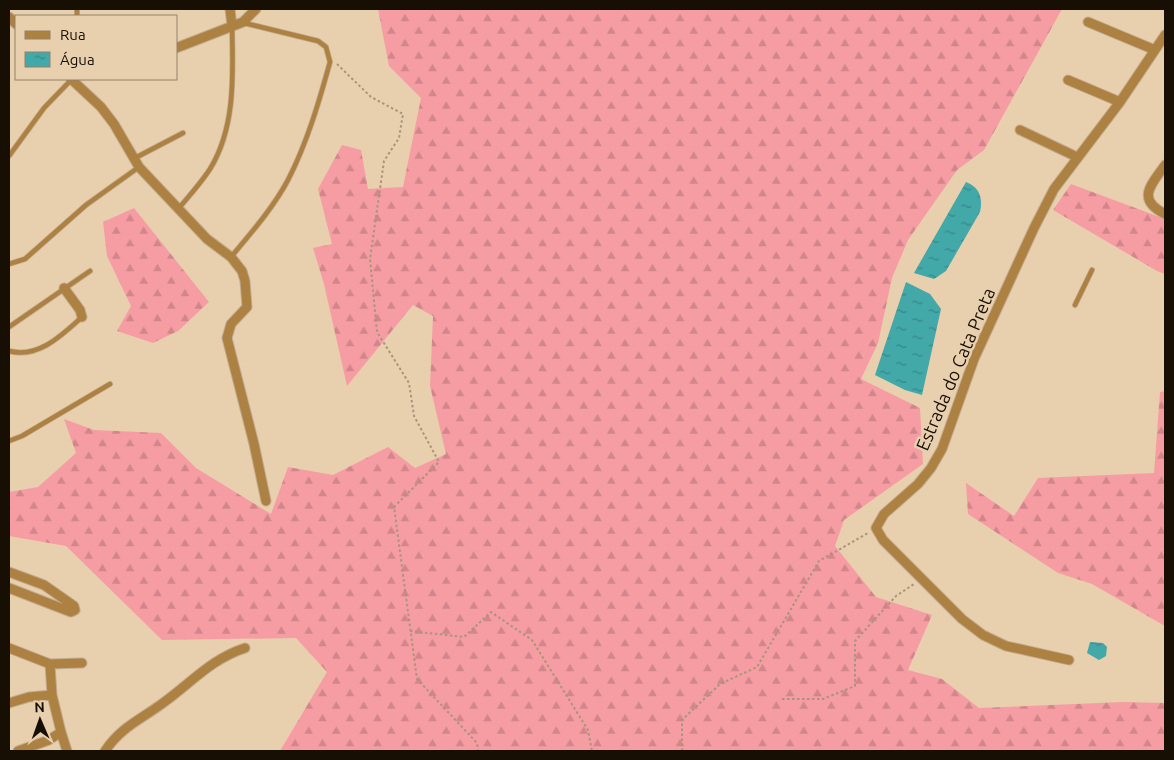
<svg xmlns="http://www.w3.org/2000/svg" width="1174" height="760" font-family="Ubuntu,sans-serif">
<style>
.forest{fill:url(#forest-firs)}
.water{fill:url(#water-ripples)}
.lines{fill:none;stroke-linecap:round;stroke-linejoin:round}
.lane-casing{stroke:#c2ac8f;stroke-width:6}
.street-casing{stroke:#c2ac8f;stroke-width:11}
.path{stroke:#a8957a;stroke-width:2;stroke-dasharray:2.5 2.5;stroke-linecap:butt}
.lane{stroke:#ac8141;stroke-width:4.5}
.street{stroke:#ac8141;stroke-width:9}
.labels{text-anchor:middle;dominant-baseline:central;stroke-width:5;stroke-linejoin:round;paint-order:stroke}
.street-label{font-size:18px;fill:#170f04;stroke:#e8cfae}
</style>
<defs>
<pattern id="forest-firs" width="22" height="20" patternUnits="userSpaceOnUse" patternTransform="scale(1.25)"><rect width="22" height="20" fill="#f69da3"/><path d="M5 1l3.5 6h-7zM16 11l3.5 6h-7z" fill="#d2868b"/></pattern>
<pattern id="water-ripples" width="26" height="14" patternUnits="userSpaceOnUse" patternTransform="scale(1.25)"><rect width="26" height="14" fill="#42a8a8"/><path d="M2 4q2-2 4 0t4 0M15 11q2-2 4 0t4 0" fill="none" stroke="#368787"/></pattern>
</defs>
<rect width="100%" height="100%" fill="#e8cfae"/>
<path class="forest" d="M378,9H1062L984,150L957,170L908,240L892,278L878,343L861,379L920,408L923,464L844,520L835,546L876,597L932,615L908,670L942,679L979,708L1123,702L1165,703V751H280L327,672L296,638L162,640L66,546L9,536V492L38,487L76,453L64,419L94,430L161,433L196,468L271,514L288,467L333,475L388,447L415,468L446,454L430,386L433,316L413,305L347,386L324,284L313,248L332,244L318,189L342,145L361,150L368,189L403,187L421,98L389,66Z
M1071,184L1165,219V274L1157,271L1053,210Z
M134,208L209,302L178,331L153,343L117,331L131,306L107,256L103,222Z
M1165,391V626L1092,584L1058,573L968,514L966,483L1014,516L1038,478L1154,473L1160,392Z"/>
<path class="water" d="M966,182C980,187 983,199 980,212L946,271L934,279L914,273Z
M906,282L930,294L941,309L922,395L905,390L875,375Z
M1090,642L1103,643L1107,647L1106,656L1099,660L1087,653Z"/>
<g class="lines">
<defs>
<path id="lane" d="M77,9V16
M9,156L44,108L71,80
M135,158L183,133
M179,208C189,196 201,183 210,169C236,127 233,73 232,26
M231,257C251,233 273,208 288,180C307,143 319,102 330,62L326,47L318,41L244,23
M9,264L25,259L86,205L139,167
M1075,305L1092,270
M9,327L90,271
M9,351C38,359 62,335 82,317
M9,441L22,436L110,384"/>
<path id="street" d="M230,9L232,26
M9,17L16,24
M1088,22L1155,50
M176,48L243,22L256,9
M71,79L101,107L114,124L139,167L207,239L231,257L242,271L245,281L247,307L231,324L227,338L254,444L266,501
M1068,80L1120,102
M1020,130L1077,157
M1165,165C1152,184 1135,199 1165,214
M64,288L80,310L82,317
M9,572L44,585L74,606L75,610L71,612L9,588
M9,648L50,664L82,663
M1069,660L1006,646L983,635L962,619L883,540L876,528L884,514L918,484L931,468L942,449L974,359L1034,228L1054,189L1120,102L1165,35
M9,703L29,697L52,695
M61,732L67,751
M18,751L49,740L61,732L52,695L50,664
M105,751C121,727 140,720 163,703C191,683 211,659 245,648"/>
</defs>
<use href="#lane" class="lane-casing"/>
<use href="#street" class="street-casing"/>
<path class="path" d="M337,64L371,97L403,114L399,138L384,161L370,259L377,332L409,383L414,416L439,462L394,507L417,679L477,743L478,751
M410,631L464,637L491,612L532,640L588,730L592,751
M782,699H823L855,686V641L896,596L914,584
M682,751V720L720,684L757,667L819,561L868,533"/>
<use href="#lane" class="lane"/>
<use href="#street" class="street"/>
</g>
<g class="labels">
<g class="street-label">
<text transform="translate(955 369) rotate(-67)">Estrada do Cata Preta</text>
</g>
</g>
<rect width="1174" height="760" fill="none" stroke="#170f04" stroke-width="20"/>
<rect x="15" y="15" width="162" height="65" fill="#e8cfae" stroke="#94826a"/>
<rect x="25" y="31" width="25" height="8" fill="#ac8141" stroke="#94826a"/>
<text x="60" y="40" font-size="15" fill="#170f04">Rua</text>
<rect x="25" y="52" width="25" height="15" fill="url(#water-ripples)" stroke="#94826a"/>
<text x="60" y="65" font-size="15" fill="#170f04">Água</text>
<g transform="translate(40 720) rotate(358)" stroke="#e8cfae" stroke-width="4" paint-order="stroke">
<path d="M0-4L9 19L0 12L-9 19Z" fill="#170f04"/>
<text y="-8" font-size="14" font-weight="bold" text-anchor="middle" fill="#170f04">N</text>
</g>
</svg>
